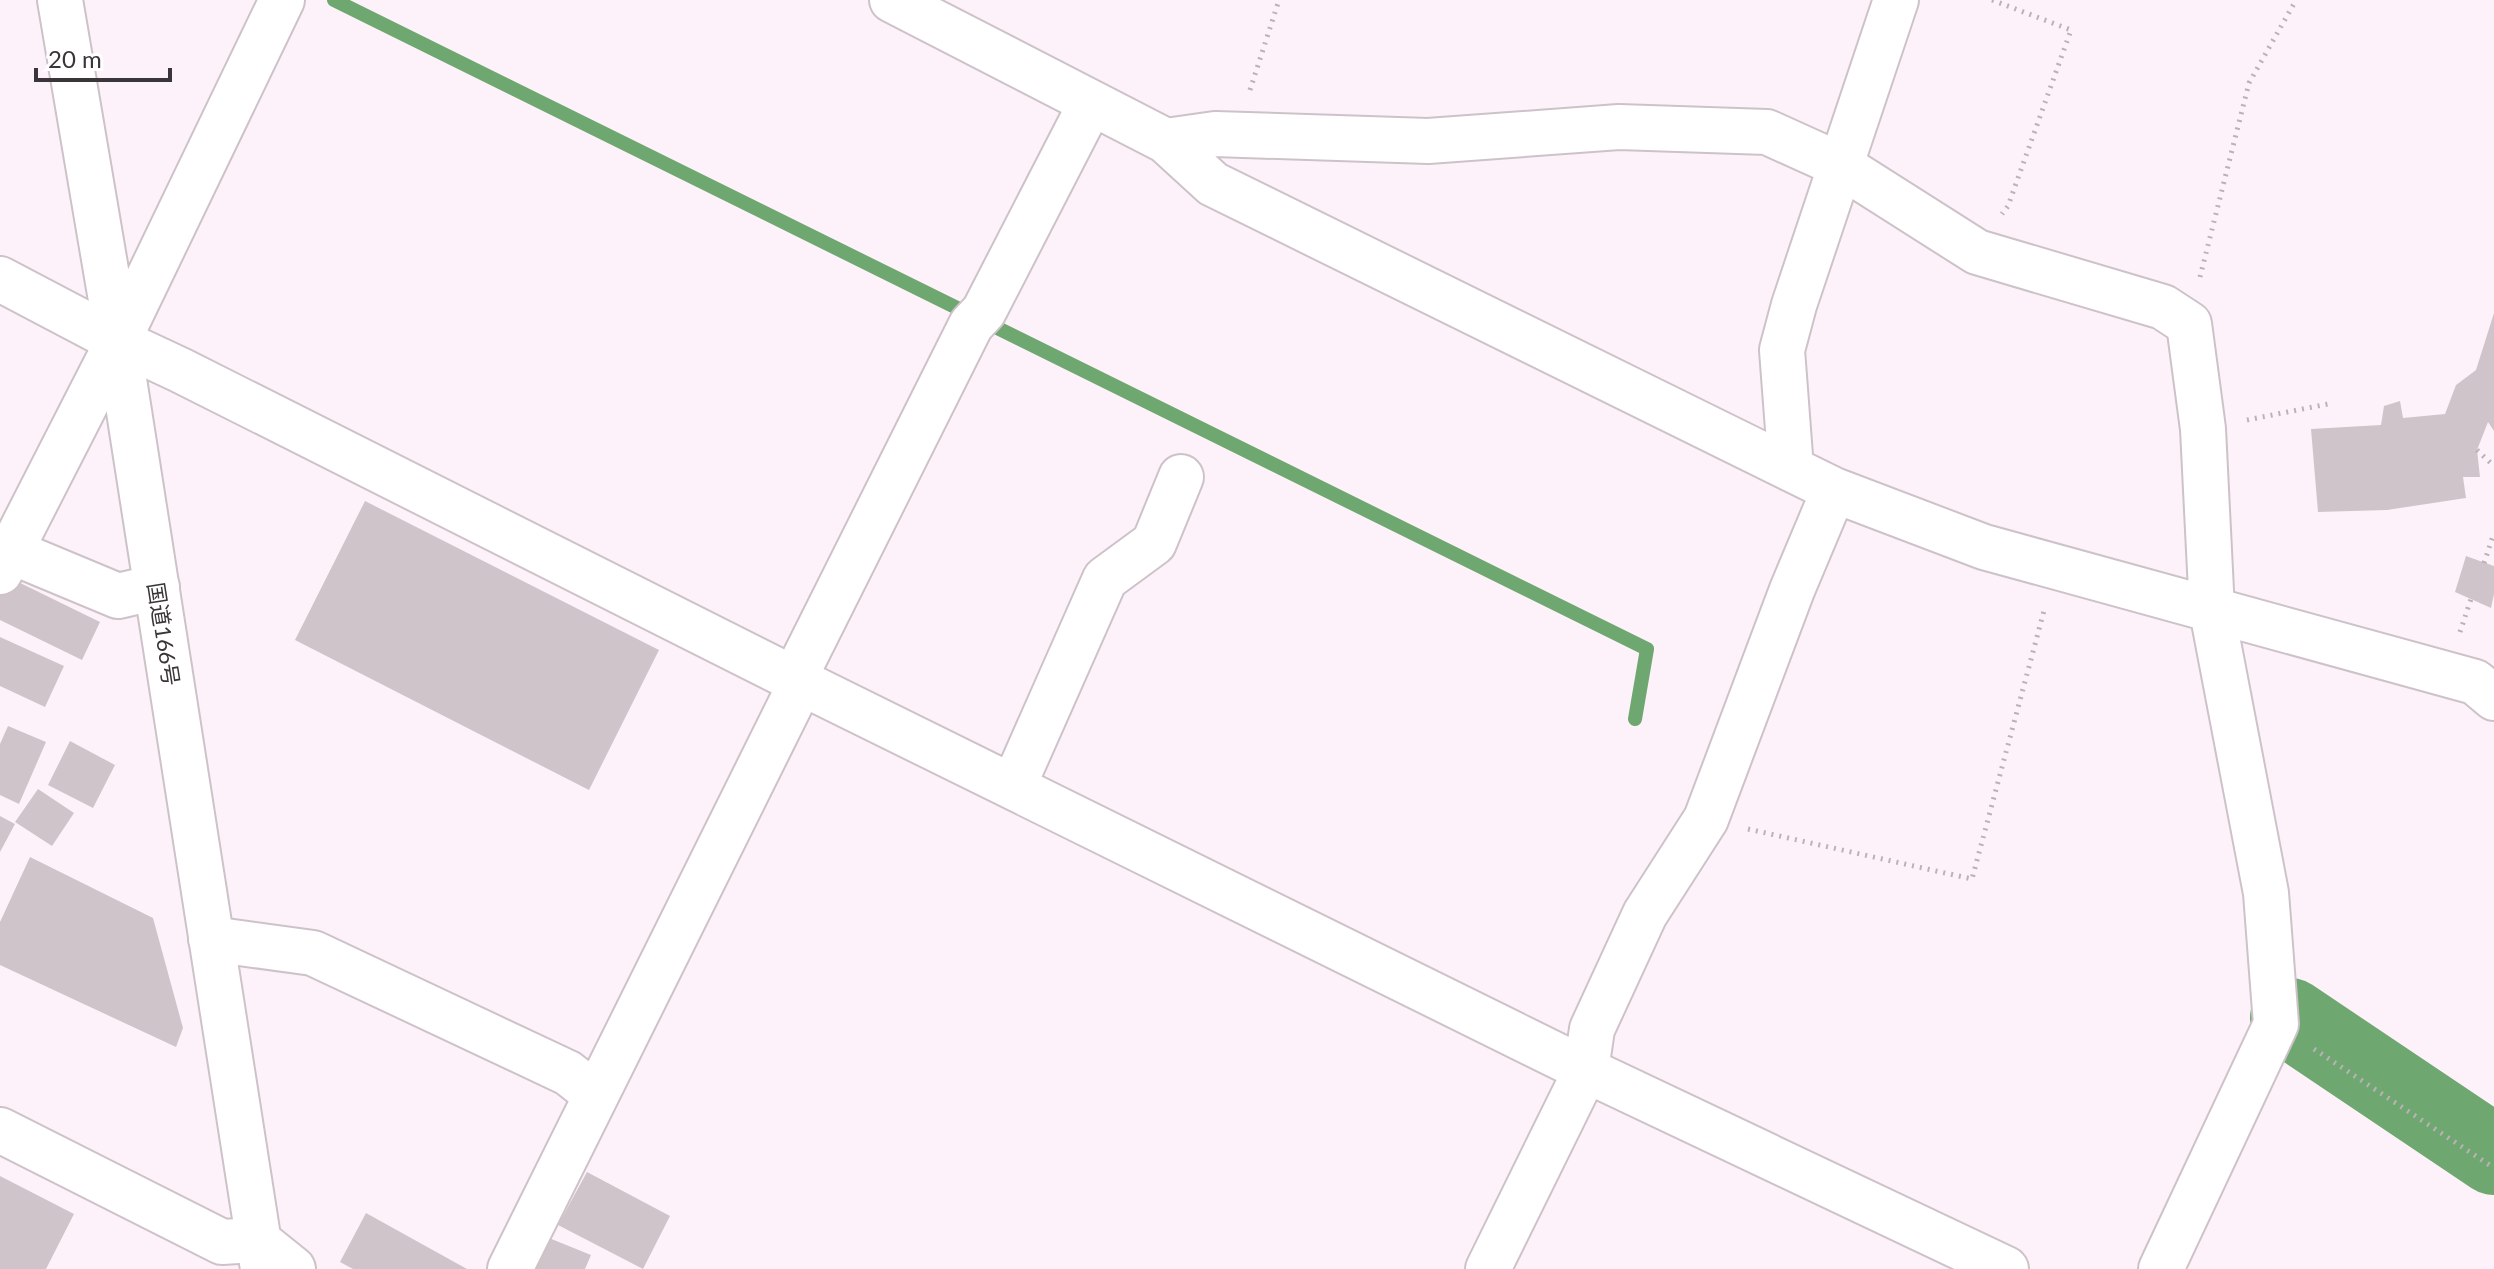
<svg xmlns="http://www.w3.org/2000/svg" width="2494" height="1269" font-family="Lato,'Noto Sans JP',sans-serif">
<style>
.lines{fill:none;stroke-linecap:round;stroke-linejoin:round}
.stream{stroke:#6fa771;stroke-width:14}
.river{stroke:#6fa771;stroke-width:80}
.building{fill:#d0c4cb}
.minor-casing{stroke:#cec2c9;stroke-width:48}
.trunk-casing{stroke:#cec2c9;stroke-width:48}
.path{stroke:#bbb2b8;stroke-width:5;stroke-dasharray:2 6;stroke-linecap:butt}
.minor{stroke:#fff;stroke-width:44}
.trunk{stroke:#fff;stroke-width:44}
.labels{text-anchor:middle;dominant-baseline:central;stroke-width:6;stroke-linejoin:round;paint-order:stroke}
.street-label{font-size:22px;fill:#393538;stroke:#fff}
</style>
<rect width="100%" height="100%" fill="#fef2fa"/>
<g class="lines">
<path class="stream" d="M334,0L1647,649L1635,719"/>
<path class="river" d="M2290,1018L2494,1155"/>
</g>
<path class="building" d="M2494,313V431L2488,422L2477,450L2480,477H2463L2466,498L2387,510L2318,512L2311,429L2381,425L2384,406L2400,401L2403,418L2445,414L2456,385L2476,370Z
M365,501L659,650L589,790L295,640Z
M2466,556L2494,566V594L2491,608L2455,592Z
M8,577L100,622L82,660L0,620V595Z
M0,637L64,666L45,707L0,686Z
M8,726L46,742L19,804L0,795V744Z
M70,741L115,765L93,808L48,785Z
M38,789L74,813L52,846L15,822Z
M0,816L15,824L0,852Z
M30,857L153,918L183,1028L176,1047L0,965V922Z
M587,1172L670,1216L643,1269L558,1225Z
M0,1176L74,1214L46,1269H0Z
M366,1213L467,1269H353L340,1262Z
M549,1238L591,1255L585,1269H536Z"/>
<g class="lines">
<defs>
<path id="minor" d="M892,0L1166,141L1213,184L1834,490L1984,547L2475,682L2494,698
M1166,141L1215,134L1428,141L1619,127L1767,132L1840,165L1977,252L2163,307L2189,324L2203,429L2212,611L2266,893L2276,1024L2161,1269
M0,279L118,341L180,370L794,679L1586,1070L2006,1269
M1791,469L1782,350L1794,305L1896,0
M10,551L118,596L157,587
M0,572L118,341L282,0
M794,679L971,325L984,311L1091,103
M1013,787L1105,579L1154,543L1181,477
M211,939L313,953L568,1073L596,1095
M0,1130L222,1242L257,1240L293,1269
M510,1269L801,683
M1488,1269L1586,1070L1592,1029L1645,914L1706,819L1792,590L1834,490"/>
<path id="trunk" d="M60,0L118,341L263,1269"/>
</defs>
<use href="#minor" class="minor-casing"/>
<use href="#trunk" class="trunk-casing"/>
<path class="path" d="M1992,0L2071,30L2008,206L2002,214
M1250,90L1279,0
M2200,277L2249,83L2296,0
M2247,420L2333,403
M2477,450L2494,466
M2484,563L2494,533
M2460,632L2471,599
M1748,829L1972,879L2045,607
M2314,1049L2494,1168"/>
<use href="#minor" class="minor"/>
<use href="#trunk" class="trunk"/>
</g>
<g class="labels">
<g class="street-label">
<text transform="translate(164 634) rotate(81)">国道166号</text>
</g>
</g>
<path d="M36 68v12h134v-12" fill="none" stroke="#393538" stroke-width="4"/>
<text x="48" y="68" font-size="24" fill="#393538" stroke="#ffffff" stroke-width="6" paint-order="stroke">20 m</text>
</svg>
